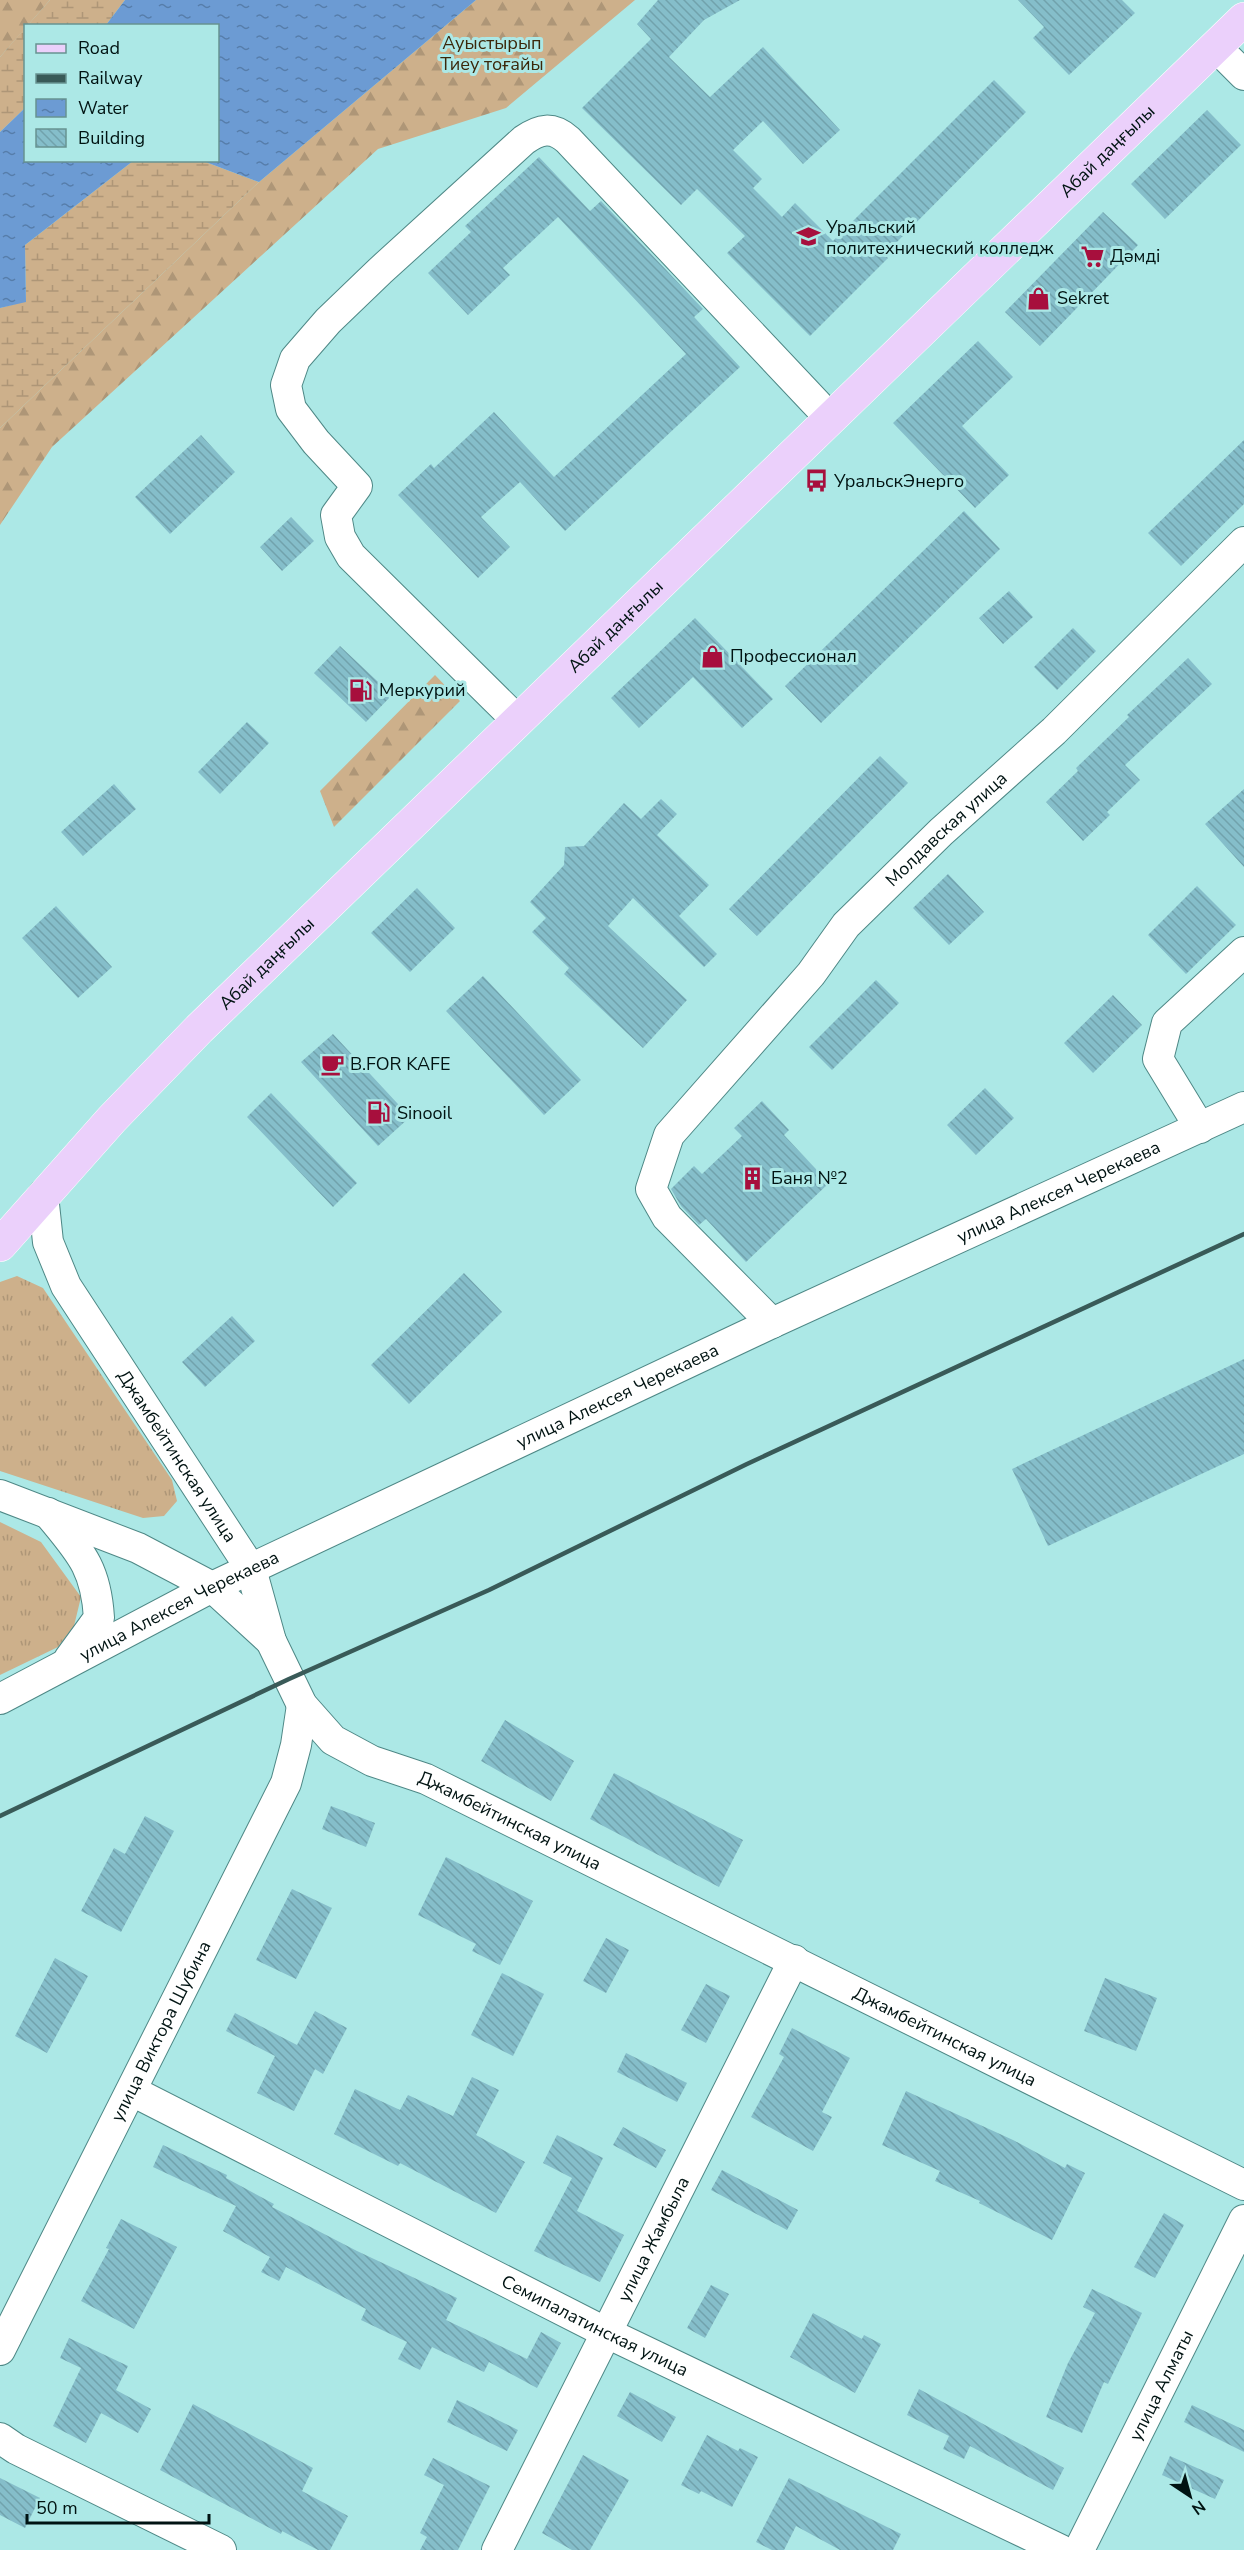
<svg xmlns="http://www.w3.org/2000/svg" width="1244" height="2550" font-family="'Nunito Sans',sans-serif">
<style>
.grass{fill:url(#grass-tufts)}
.forest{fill:url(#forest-firs)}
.wetland{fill:url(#wetland-marsh)}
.water{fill:url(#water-ripples)}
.building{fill:url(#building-back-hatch)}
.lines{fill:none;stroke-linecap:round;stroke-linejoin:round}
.minor-casing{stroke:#4e8886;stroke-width:32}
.major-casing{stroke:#fff;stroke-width:34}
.minor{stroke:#fff;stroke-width:30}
.major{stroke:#ebd0fb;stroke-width:33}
.rail{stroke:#395a58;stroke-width:4.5}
.labels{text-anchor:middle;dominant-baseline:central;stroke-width:6;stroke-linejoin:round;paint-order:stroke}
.park-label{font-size:18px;fill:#3b270a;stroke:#ace8e6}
.street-label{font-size:18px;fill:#001312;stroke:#ace8e6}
.poi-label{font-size:18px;fill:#001312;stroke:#ace8e6;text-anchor:start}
</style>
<defs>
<pattern id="grass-tufts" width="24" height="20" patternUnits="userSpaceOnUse" patternTransform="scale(1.5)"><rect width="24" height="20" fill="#cdb08b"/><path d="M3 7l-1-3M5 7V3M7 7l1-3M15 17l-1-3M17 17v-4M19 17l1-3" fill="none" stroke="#ae9677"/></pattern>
<pattern id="forest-firs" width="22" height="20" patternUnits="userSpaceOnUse" patternTransform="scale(1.5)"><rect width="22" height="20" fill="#cdb08b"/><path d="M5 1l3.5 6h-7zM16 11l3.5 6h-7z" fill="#ae9677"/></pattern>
<pattern id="wetland-marsh" width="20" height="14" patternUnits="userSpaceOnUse" patternTransform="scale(1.5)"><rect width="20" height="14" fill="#cdb08b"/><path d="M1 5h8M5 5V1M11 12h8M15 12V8" fill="none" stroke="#ae9677"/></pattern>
<pattern id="water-ripples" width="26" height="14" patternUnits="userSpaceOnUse" patternTransform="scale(1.5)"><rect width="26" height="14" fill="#6c9bd3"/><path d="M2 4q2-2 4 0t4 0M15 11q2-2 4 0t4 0" fill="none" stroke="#567daa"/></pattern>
<pattern id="building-back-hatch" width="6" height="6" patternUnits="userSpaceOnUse" patternTransform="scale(1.5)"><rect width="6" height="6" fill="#85beca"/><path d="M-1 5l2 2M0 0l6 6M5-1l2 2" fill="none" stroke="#71a2ac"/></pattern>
</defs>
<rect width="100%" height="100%" fill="#ace8e6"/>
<path class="grass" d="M17,1276L43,1288L172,1480L177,1501L164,1516L143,1518L0,1471V1282Z
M0,1522L41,1542L81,1597L74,1626L58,1647L0,1675Z"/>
<path class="forest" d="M0,0H50L0,57Z
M476,0H635L506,108L378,149L52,447L0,525V428L259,182Z
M435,675L460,701L334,827L320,791Z"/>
<path class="wetland" d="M50,0H125L106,25L27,26Z
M25,28V108L0,132V57Z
M133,161H203L259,182L0,428V308L26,301L25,245Z"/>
<path class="water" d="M125,0H476L259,182L203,161L218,160V26L106,25Z
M25,108L26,160L133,161L25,245L26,302L0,308V132Z"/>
<path class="building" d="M658,0H740L704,20L669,57L710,97L763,47L840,130L803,164L763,121L733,150L762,179L753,188L782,217L795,203L833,241L994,80L1026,112L884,255L888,258L810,336L727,253L745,236L697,189L681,205L582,108L651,39L637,24Z
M1018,0H1122L1135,13L1069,75L1033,38L1044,27Z
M1207,110L1241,145L1165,219L1131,184Z
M539,157L590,211L601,201L703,309L694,317L740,367L565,531L520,482L481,517L510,547L478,578L398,495L431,464L434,468L494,412L554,477L686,354L558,217L503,268L510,275L468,315L428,273L471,232L465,226Z
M1103,212L1138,245L1040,346L1005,312Z
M978,341L1013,377L962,426L1009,475L975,508L893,423Z
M201,435L235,472L170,534L135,497Z
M1244,440V504L1181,566L1148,533Z
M964,511L1000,549L821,723L785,686Z
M291,517L314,541L282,571L260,547Z
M1009,591L1033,617L1003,644L979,618Z
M695,618L773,699L742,728L693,677L639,728L611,698Z
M1073,628L1096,651L1057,690L1034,667Z
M340,646L392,695L366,722L314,673Z
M1188,658L1212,684L1125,765L1140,780L1107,812L1110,815L1083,841L1046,802L1078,771L1076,768L1129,717L1127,715Z
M247,722L269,743L220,794L198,772Z
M880,756L908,783L757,936L729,909Z
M114,784L136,809L83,856L61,832Z
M1244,789V867L1205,824Z
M661,799L677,814L657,835L709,885L679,916L717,954L704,967L633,898L608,926L687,1000L643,1048L564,974L569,968L532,932L546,918L530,902L564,865L565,847L584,846L624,803L641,819Z
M948,874L984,912L949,945L913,908Z
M1197,886L1236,925L1186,974L1148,935Z
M417,888L455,928L410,972L371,933Z
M56,906L112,967L78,998L22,938Z
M483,976L581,1080L544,1115L446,1011Z
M876,980L899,1003L832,1070L809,1047Z
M1113,995L1142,1025L1093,1073L1064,1043Z
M333,1034L410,1117L378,1146L301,1062Z
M985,1088L1014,1118L976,1155L947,1125Z
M271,1093L357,1183L333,1207L247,1117Z
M762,1101L789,1130L784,1135L829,1183L746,1262L706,1219L699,1225L681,1206L671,1189L694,1166L702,1174L742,1136L734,1128Z
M464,1273L502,1312L409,1404L371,1365Z
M232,1316L255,1341L205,1387L182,1362Z
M1244,1359V1454L1048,1546L1012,1469Z
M505,1720L574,1761L551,1801L481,1761Z
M614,1773L743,1840L719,1887L590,1819Z
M331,1806L375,1823L366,1847L322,1829Z
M145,1816L174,1831L121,1932L81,1911L114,1848L125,1854Z
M446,1857L533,1901L500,1965L472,1951L476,1944L418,1915Z
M292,1889L332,1908L296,1979L256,1960Z
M606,1938L629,1950L606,1993L583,1981Z
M55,1958L88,1976L47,2053L15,2036Z
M502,1973L544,1994L513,2056L471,2035Z
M1105,1978L1157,1998L1136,2051L1084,2031Z
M706,1984L730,1996L706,2043L681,2030Z
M315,2011L347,2028L323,2074L315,2069L294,2111L257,2093L275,2056L226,2031L235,2013L297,2045Z
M792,2028L850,2058L822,2112L832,2117L813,2151L751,2117L784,2057L779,2054Z
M626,2053L687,2083L677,2102L617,2072Z
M472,2077L499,2090L476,2135L525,2162L496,2213L400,2163L398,2166L334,2134L355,2089L400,2110L408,2095L453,2116Z
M906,2091L1013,2140L1065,2168L1067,2164L1085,2173L1052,2240L979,2203L980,2201L935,2181L940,2171L882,2145Z
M623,2127L666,2150L656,2168L613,2145Z
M557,2135L603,2158L577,2211L624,2235L600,2282L534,2251L572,2178L543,2163Z
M163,2145L227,2175L226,2178L274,2204L272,2207L357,2251L457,2298L446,2320L527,2359L541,2332L561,2343L537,2388L489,2362L484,2372L432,2347L420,2370L398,2359L407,2342L361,2320L366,2309L286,2267L279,2281L261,2272L270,2257L223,2231L236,2206L153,2167Z
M722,2170L798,2210L787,2230L711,2190Z
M1164,2213L1184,2225L1155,2278L1134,2267Z
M121,2219L177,2247L134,2329L81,2301L109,2249L106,2248Z
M711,2285L729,2294L705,2338L687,2328Z
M1092,2289L1142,2313L1108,2384L1104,2382L1082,2433L1046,2417L1068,2363L1095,2313L1083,2307Z
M813,2313L862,2339L864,2335L881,2344L855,2393L790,2357Z
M69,2338L128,2366L116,2390L151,2409L138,2433L101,2413L86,2443L53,2426L81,2368L60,2358Z
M919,2389L1064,2468L1053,2490L970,2446L964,2459L943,2449L949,2436L907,2415Z
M630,2392L676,2417L662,2442L617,2416Z
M457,2400L518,2430L507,2451L447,2422Z
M193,2404L313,2468L302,2491L348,2516L330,2550H318L282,2531L281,2534L160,2470Z
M1192,2405L1244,2430V2452L1184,2422Z
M707,2435L738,2451L740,2448L758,2457L732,2507L701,2491L699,2494L681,2485Z
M583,2455L629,2480L590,2550H572L542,2533Z
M1170,2456L1224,2480L1215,2499L1162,2475Z
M433,2458L490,2486L458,2550H420L427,2537L420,2533L444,2485L424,2475Z
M0,2478L40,2498L25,2528L0,2515Z
M789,2478L901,2534L893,2550H840L796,2526L784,2550H772L756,2542Z"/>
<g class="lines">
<defs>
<g id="minor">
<path d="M1216,47L1244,75"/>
<path d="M518,721L351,556L340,537L336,515L357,486L316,442L291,409L286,385L295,359L328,321L380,271L524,140C540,129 552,126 568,140L830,418"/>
<path d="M1200,1128L1158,1059L1167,1023L1244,952"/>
<path id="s1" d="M43,1195L48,1242L66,1286L251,1569L271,1641L302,1705L333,1740L372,1761L426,1779L1244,2185"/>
<path id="s2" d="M772,1323L667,1217L651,1189L669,1135L811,974L846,925L941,832L1054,731L1244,542"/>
<path d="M0,1495L138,1548L212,1587L271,1641"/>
<path d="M48,1513C80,1552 96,1567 99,1618L69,1659"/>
<path id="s3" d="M0,1699L212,1587L772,1323L1244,1107"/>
<path id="s4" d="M132,2091L605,2332L1061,2550"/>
<path id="s5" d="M0,2350L286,1783L296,1745L302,1705"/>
<path d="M0,2438L16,2449L221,2550"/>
<path id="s6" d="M497,2550L794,1960"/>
<path id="s7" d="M1079,2550L1244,2220"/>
</g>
<g id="major">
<path id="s8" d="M0,1245L112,1119L199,1029L1244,19"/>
</g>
</defs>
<use href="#minor" class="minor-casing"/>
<use href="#major" class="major-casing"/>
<use href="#minor" class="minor"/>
<use href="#major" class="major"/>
<path class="rail" d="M0,1816L289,1679L489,1590L747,1464L1244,1234"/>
</g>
<defs>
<symbol id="university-bare" viewBox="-9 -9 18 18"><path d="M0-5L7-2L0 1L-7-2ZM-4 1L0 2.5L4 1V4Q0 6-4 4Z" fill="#a70f3d" stroke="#ace8e6" stroke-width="2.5" paint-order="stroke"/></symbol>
<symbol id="supermarket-bare" viewBox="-9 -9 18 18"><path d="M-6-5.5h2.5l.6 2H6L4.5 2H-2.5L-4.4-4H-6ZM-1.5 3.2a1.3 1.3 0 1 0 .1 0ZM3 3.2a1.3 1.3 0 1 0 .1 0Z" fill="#a70f3d" stroke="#ace8e6" stroke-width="2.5" paint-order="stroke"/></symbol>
<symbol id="shop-bare" viewBox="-9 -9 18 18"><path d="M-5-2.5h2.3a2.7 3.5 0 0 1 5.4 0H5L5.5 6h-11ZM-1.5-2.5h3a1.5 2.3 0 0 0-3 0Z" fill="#a70f3d" stroke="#ace8e6" stroke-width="2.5" paint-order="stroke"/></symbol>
<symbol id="bus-bare" viewBox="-9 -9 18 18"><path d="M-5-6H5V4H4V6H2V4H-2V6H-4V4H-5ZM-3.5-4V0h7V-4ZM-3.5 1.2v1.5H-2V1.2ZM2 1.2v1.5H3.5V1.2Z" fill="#a70f3d" stroke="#ace8e6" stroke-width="2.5" paint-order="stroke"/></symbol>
<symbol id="fuel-bare" viewBox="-9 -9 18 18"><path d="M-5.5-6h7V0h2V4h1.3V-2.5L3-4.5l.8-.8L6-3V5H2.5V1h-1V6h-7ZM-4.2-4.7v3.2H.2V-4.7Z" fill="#a70f3d" stroke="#ace8e6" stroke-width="2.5" paint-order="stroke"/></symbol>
<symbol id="cafe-bare" viewBox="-9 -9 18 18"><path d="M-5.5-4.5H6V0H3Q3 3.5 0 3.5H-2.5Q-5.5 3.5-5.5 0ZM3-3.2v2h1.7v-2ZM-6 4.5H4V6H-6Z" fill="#a70f3d" stroke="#ace8e6" stroke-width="2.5" paint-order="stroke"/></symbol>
<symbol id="building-bare" viewBox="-9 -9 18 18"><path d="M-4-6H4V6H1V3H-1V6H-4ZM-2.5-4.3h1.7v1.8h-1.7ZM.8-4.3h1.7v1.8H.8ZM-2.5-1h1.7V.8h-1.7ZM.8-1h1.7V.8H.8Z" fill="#a70f3d" stroke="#ace8e6" stroke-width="2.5" paint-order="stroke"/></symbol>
</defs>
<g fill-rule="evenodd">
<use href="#university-bare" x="792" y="220" width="33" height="33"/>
<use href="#supermarket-bare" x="1076" y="240" width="33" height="33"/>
<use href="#shop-bare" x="1022" y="282" width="33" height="33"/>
<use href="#bus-bare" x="800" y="464" width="33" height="33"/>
<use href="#shop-bare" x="696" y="640" width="33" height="33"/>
<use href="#fuel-bare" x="344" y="674" width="33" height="33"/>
<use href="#cafe-bare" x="316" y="1048" width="33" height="33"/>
<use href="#fuel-bare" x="362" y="1096" width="33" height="33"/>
<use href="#building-bare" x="736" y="1162" width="33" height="33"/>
</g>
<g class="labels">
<g class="park-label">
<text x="492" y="43">Ауыстырып<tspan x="492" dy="21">Тиеу тоғайы</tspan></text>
</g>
<g class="street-label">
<text stroke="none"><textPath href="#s8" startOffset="1557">Абай даңғылы</textPath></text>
<text stroke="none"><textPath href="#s8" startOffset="873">Абай даңғылы</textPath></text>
<text stroke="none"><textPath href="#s2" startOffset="652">Молдавская улица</textPath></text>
<text stroke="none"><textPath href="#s8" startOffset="388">Абай даңғылы</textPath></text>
<text stroke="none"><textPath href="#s3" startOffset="1174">улица Алексея Черекаева</textPath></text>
<text stroke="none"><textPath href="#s3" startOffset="688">улица Алексея Черекаева</textPath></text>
<text stroke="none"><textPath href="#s1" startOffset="298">Джамбейтинская улица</textPath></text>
<text stroke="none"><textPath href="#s3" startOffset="202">улица Алексея Черекаева</textPath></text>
<text stroke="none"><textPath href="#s1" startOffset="820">Джамбейтинская улица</textPath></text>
<text stroke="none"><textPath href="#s5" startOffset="357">улица Виктора Шубина</textPath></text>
<text stroke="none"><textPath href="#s1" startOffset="1306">Джамбейтинская улица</textPath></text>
<text stroke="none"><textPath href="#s6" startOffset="348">улица Жамбыла</textPath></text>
<text stroke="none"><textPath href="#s4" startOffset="519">Семипалатинская улица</textPath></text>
<text stroke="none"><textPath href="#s7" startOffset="184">улица Алматы</textPath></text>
</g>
<g class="poi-label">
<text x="826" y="227">Уральский<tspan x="826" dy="21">политехнический колледж</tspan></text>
<text x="1110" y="256">Дəмді</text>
<text x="1057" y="298">Sekret</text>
<text x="834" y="481">УральскЭнерго</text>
<text x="730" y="656">Профессионал</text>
<text x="379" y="690">Меркурий</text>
<text x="350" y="1064">B.FOR KAFE</text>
<text x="397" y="1113">Sinooil</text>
<text x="771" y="1178">Баня №2</text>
</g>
</g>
<rect x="24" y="24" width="195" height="138" fill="#ace8e6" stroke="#679391" stroke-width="1.5"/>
<rect x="36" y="44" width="30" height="9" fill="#ebd0fb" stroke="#679391" stroke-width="1.5"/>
<text x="78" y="54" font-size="18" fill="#001312">Road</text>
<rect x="36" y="74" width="30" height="9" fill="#395a58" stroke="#679391" stroke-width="1.5"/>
<text x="78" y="84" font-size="18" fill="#001312">Railway</text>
<rect x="36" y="99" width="30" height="18" fill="url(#water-ripples)" stroke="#679391" stroke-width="1.5"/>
<text x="78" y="114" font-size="18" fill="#001312">Water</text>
<rect x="36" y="129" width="30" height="18" fill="url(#building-back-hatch)" stroke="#679391" stroke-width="1.5"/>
<text x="78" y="144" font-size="18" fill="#001312">Building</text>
<g transform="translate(1190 2496) rotate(144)" stroke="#ace8e6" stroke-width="4.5" paint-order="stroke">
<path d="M0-4.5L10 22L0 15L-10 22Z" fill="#001312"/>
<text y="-9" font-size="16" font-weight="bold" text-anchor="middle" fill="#001312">N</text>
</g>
<path d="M27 2514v9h182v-9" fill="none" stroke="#001312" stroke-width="3"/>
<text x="36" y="2514" font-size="18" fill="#001312" stroke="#ace8e6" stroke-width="4.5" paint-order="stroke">50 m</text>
</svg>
